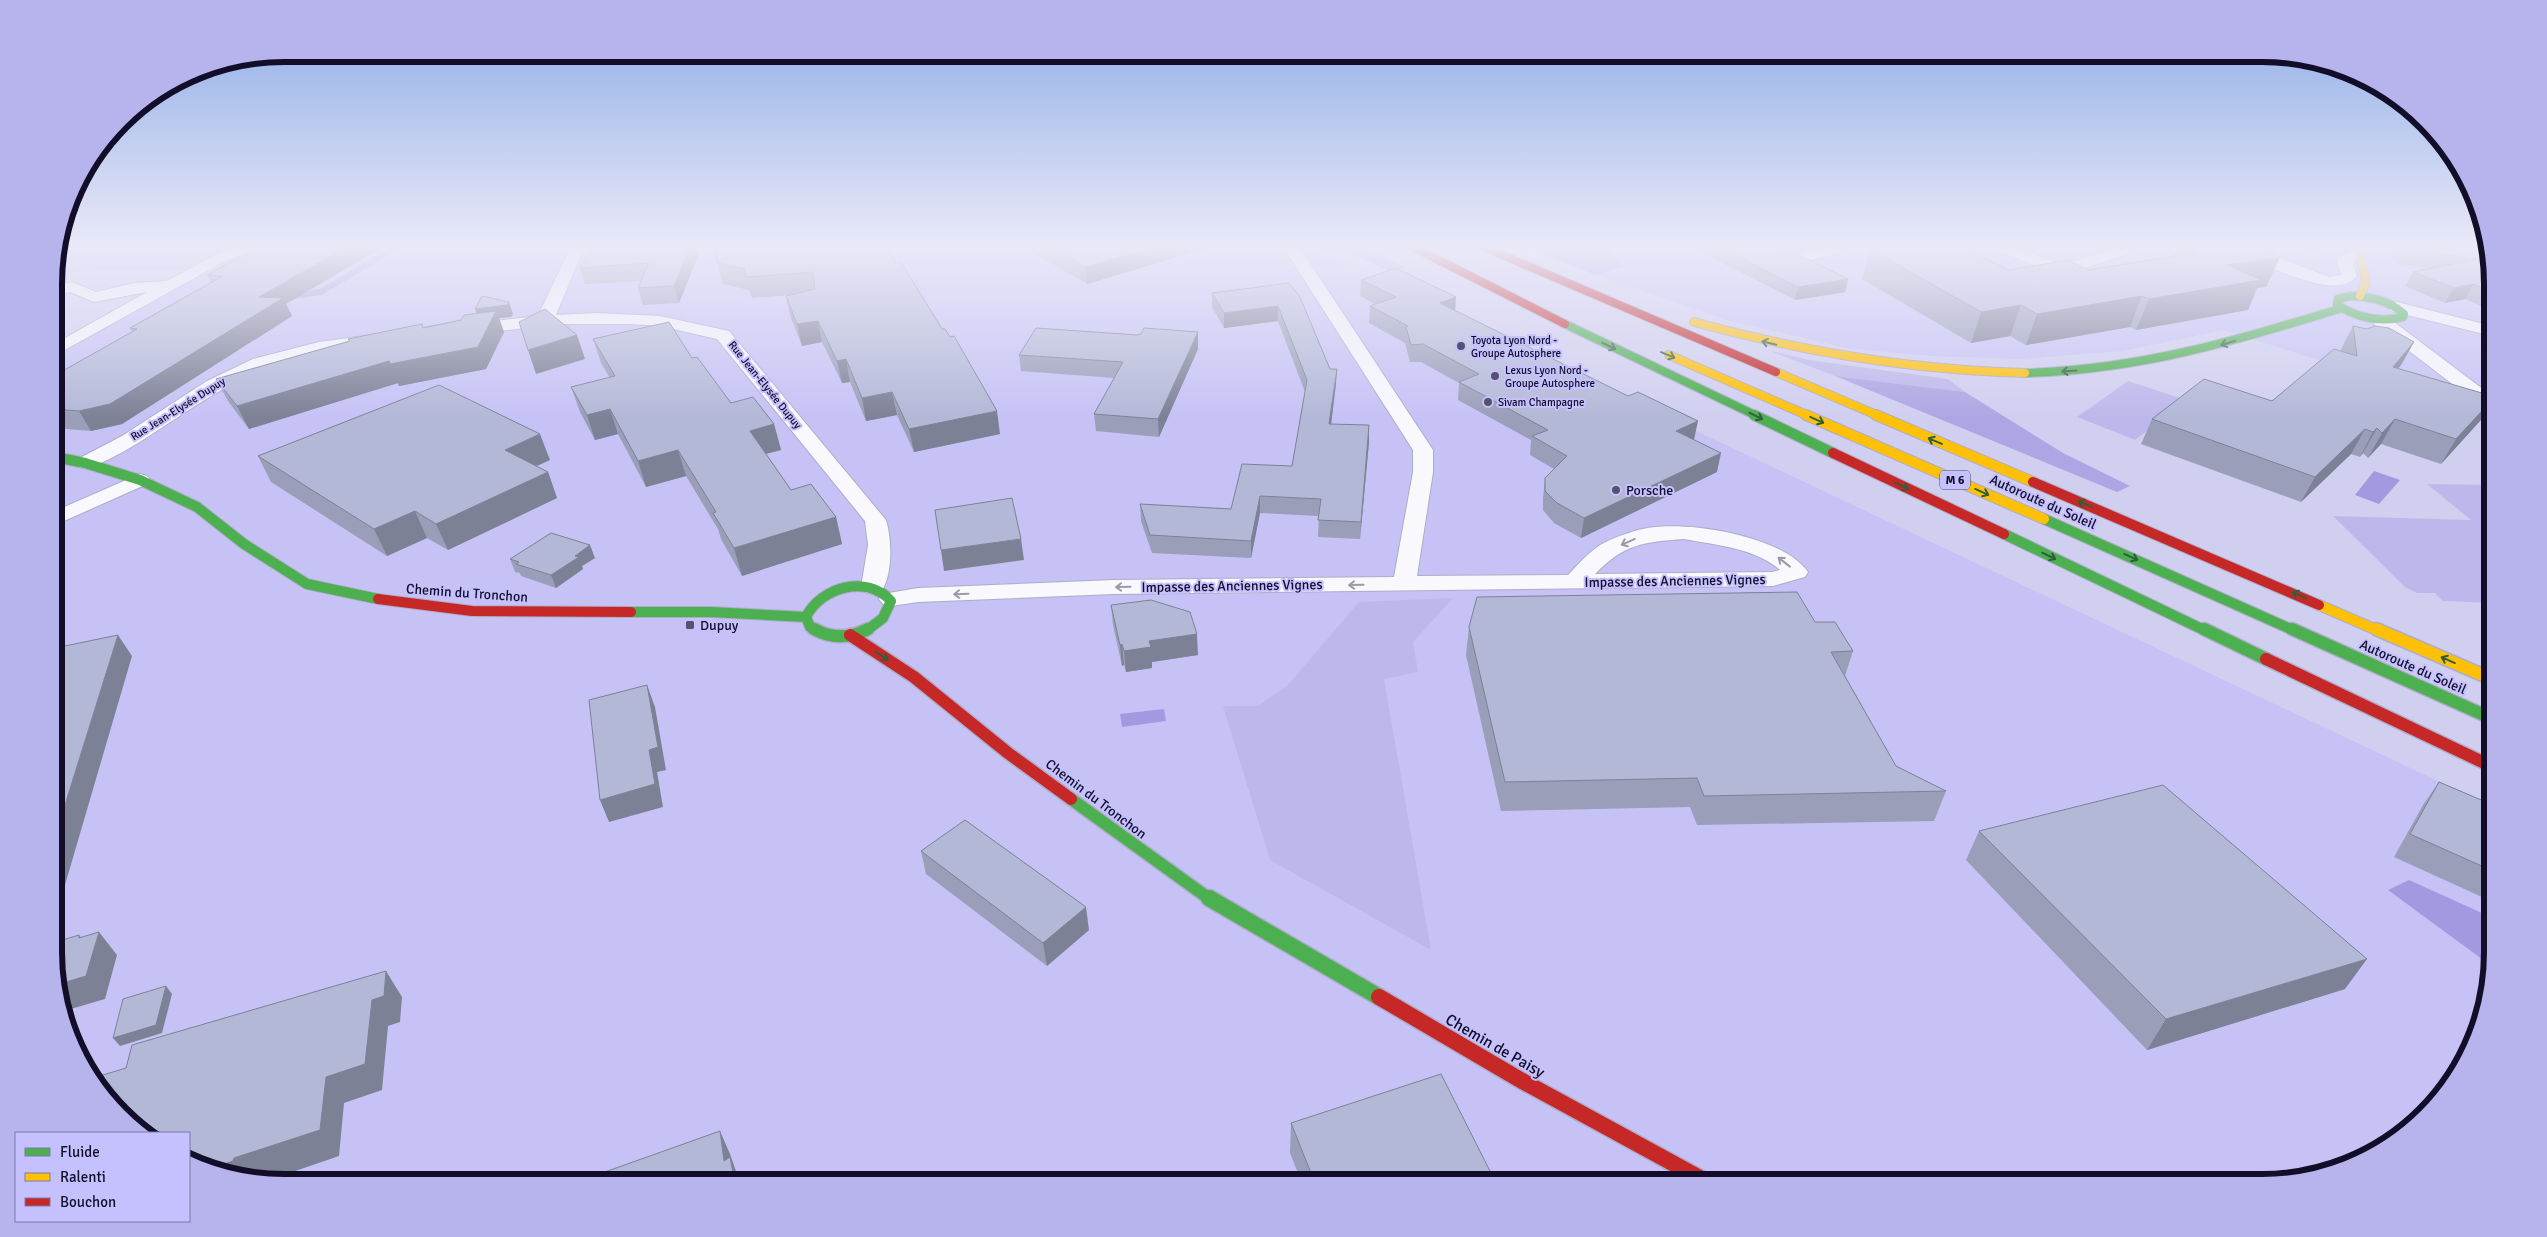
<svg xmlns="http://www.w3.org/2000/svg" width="2547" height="1237" font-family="Signika,sans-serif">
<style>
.built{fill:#c6c2f6}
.green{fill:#bdb8eb}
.forest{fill:#ada6e4}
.water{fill:#a19ae0}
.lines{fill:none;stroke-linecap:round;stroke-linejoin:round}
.stream{stroke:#a19ae0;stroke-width:6}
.street-casing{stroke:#aeacc9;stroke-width:2}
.fast-far3-casing{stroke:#aeacc9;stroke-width:10}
.fast-far2-casing{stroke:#aeacc9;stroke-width:12}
.fast-far1-casing{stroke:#aeacc9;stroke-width:15}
.fast-casing{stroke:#aeacc9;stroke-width:19}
.slow-far2-casing{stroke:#aeacc9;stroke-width:10}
.slow-far1-casing{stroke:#aeacc9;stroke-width:12}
.slow-casing{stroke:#aeacc9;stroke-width:15}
.jam-far3-casing{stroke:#aeacc9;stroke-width:10}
.jam-far2-casing{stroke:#aeacc9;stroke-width:12}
.jam-far1-casing{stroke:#aeacc9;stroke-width:15}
.jam-casing{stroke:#aeacc9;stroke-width:19}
.street{fill:#f8f8fd;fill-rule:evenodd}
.fast-far3{stroke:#4caf50;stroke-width:8}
.fast-far2{stroke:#4caf50;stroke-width:10}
.fast-far1{stroke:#4caf50;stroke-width:12}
.fast{stroke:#4caf50;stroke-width:16}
.slow-far2{stroke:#ffc107;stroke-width:8}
.slow-far1{stroke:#ffc107;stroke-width:10}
.slow{stroke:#ffc107;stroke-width:12}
.jam-far3{stroke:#c62828;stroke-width:8}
.jam-far2{stroke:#c62828;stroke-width:10}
.jam-far1{stroke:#c62828;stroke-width:12}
.jam{stroke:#c62828;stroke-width:16}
.wall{fill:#9a9eb9}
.shaded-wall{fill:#7d8196}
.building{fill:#b3b8d7;stroke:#7d8196}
.oneway{stroke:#2f5e3c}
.oneway2{stroke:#9c9aa8}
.poi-dot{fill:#55526f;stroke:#c5c1fe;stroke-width:2}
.labels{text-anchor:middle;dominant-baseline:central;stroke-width:4;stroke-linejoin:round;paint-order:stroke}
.far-poi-label{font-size:11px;fill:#120e29;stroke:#c5c1fe;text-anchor:start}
.far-street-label{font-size:11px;fill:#120e29;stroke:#c5c1fe}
.shield{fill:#c5c1fe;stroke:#484469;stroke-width:1}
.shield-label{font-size:12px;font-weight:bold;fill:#120e29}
.poi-label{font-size:14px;fill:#120e29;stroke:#c5c1fe;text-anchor:start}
.street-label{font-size:14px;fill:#120e29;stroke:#c5c1fe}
.near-street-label{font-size:16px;fill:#120e29;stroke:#c5c1fe}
.rim{fill:none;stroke:#120e29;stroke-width:6}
</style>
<rect width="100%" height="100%" fill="#d1cff0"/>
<path class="built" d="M257,245H1302L2493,807V952L2470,1054L2436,1105L2390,1144L2336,1171L2277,1183H285L189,1161V1133L101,1093L71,1041L56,983L54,354Z
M1603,245H2489L2491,255L2492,411L2451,383L2366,375L2224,330L2123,351L2020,359L1930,356L1847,348L1730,321L1596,275L1625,266Z"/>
<path class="green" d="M61,245H234L182,270L54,272Z
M1768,350L1809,360L1948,379L1965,392L1835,376Z
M2128,381L2186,400L2135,440L2077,417Z
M2427,484L2492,485V603L2443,601L2435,593H2417L2405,587L2333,516L2471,520Z
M1453,598L1413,642L1418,672L1384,679L1431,950L1270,860L1223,706H1258L1287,686L1359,602Z"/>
<path class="forest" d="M1331,245H1358L1405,267L1391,272Z
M1522,245H1603L1625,266L1596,275Z
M1835,376L1965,392L2063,453L2130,486L2117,492Z"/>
<path class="water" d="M2374,471L2400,480L2379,504L2355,495Z
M1164,709L1166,721L1122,727L1120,714Z
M2409,880L2493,918V952L2490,965L2388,890Z"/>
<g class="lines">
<path class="stream" d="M292,296L321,292L400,245"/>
<defs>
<path id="street" d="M239,245H260L257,248L225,261L54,356V344L147,292L94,302L70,292L54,296V286L72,282L96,292L134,283L167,281L215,255Z
M605,245L602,248L582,252L556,315L597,313L660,316L729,331L886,520C892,539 893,575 881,592L873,594L865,592L861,587L868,545L865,521L717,339L660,326L629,324H565L469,334L463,333L460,329L463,325L469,324L538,316L571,246Z
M1282,245H1298L1433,450V472L1417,576L1568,575C1577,566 1586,555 1596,548C1606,540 1625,534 1638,530C1679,518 1783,535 1808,572L1805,577L1773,586L1114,594L918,602L891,606L883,604L879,599L883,594L918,588L1114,580L1394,577L1413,472V450ZM1684,539C1716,545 1755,548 1780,570L1772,572L1595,574C1624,544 1643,542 1684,539Z
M1835,245H1863L1860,248L1786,266L1778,261L1780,258Z
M1987,245H2009L2062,265L2126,245H2150L2147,248L2061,275L1990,248Z
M2226,245H2247L2329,277L2341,275L2337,260L2339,257L2359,248L2367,253L2353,262L2357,276C2337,305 2254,259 2229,248Z
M2397,302L2492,326V336L2391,311L2389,307L2391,303Z
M2380,315L2386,316L2492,396V411L2485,409L2374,324L2372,320L2374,316Z
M371,335L377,336L380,340L377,344C359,348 339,348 320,352C266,363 221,388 175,419C156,431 99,472 78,467L75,463L78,459L122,436L207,381L253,359L319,342Z
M140,474L147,476L150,480L147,484L55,525V511Z"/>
<path id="fast-far3" d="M2351,296C2371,297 2389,300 2404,314L2403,317C2379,323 2358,318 2337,305L2338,299Z
M1565,324L1757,416
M2025,373C2137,370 2236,341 2342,308"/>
<path id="fast-far2" d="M1754,415L1833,453
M55,457L85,463L140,480L197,507L244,544L307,584L378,599
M2044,519L2295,631
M2004,534L2206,631
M631,612H711L806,617
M817,631L810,627L806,617C821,587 867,574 891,601L883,618L866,631"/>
<path id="fast-far1" d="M814,629C832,639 851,638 868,629
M2204,629L2266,659
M2292,629L2493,719
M1071,799L1211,900"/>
<path id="fast" d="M1209,898L1379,997"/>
<path id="slow-far2" d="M2358,245L2366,282L2360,296
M1694,322C1803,352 1912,370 2025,373
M1669,355L1809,416
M1776,372L1879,416"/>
<path id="slow-far1" d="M1806,415L2044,519
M1876,415L2033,482
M2319,605L2379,631"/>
<path id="slow" d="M2376,629L2492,679"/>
<path id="jam-far3" d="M1409,245L1565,324
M1479,245L1776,372"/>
<path id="jam-far2" d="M1833,453L2004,534
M2033,482L2319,605
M378,599L472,611L631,612"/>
<path id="jam-far1" d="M850,635L914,677L1008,753L1071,799
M2266,659L2493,767"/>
<path id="jam" d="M1379,997L1524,1082L1709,1183"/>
</defs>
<use href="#street" class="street-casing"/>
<use href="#fast-far3" class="fast-far3-casing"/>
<use href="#fast-far2" class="fast-far2-casing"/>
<use href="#fast-far1" class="fast-far1-casing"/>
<use href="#fast" class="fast-casing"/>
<use href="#slow-far2" class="slow-far2-casing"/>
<use href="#slow-far1" class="slow-far1-casing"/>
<use href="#slow" class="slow-casing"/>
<use href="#jam-far3" class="jam-far3-casing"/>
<use href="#jam-far2" class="jam-far2-casing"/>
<use href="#jam-far1" class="jam-far1-casing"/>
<use href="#jam" class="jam-casing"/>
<use href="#street" class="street"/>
<use href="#fast-far3" class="fast-far3"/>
<use href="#fast-far2" class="fast-far2"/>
<use href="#fast-far1" class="fast-far1"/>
<use href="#fast" class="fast"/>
<use href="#slow-far2" class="slow-far2"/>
<use href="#slow-far1" class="slow-far1"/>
<use href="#slow" class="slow"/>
<use href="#jam-far3" class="jam-far3"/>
<use href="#jam-far2" class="jam-far2"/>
<use href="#jam-far1" class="jam-far1"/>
<use href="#jam" class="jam"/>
</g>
<path class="wall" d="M264,245L286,304L292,316L122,424L91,431L55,428L54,373H59L132,332L130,328L211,283L207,275Z
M605,245H695L698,256L679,303L643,305L638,288L641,281L585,284L580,268Z
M712,245H886L896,263L1000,434L914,452L897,415L866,421L850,382L842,383L822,342L802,346L791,318L786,296L793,295L752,298L749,290L723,284Z
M1020,245H1217L1087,284Z
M1687,245H1805L1781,250L1788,255L1848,279L1845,292L1795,300Z
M2176,245H2252L2280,257L2266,287L2257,288L2248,310L2136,330L2130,327L2026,345L2010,336L1971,343L1862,279L1870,249L2008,270H2088L2172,257V256Z
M2283,245H2326L2322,253L2284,248Z
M2387,245H2488L2485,258L2491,256V310L2465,299L2445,303L2405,286L2413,272L2430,268L2397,264Z
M1361,280L1455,311L1694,440L1717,472L1581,538L1554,523L1543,510V498L1545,478L1554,469L1530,455L1531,440L1458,400L1459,383L1421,362H1410L1405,343L1369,323L1370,306L1375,304L1360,296Z
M1289,283L1336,384L1331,424L1369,442L1360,539L1318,537L1319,516L1260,513L1251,558L1152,553L1141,521L1140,504L1231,509L1292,466L1305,392L1278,321L1224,328L1212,307V293Z
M475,309L513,314L511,317L499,318L504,332L486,369L399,386L398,383L249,429L228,401L216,379L349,341L348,339L423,327L461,320L477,313Z
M2353,326L2414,342L2401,365L2398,368L2492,396V402L2480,421L2441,464L2381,444L2368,458L2363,453L2360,457L2351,454L2301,502L2141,444L2152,419L2272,401L2341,351V349Z
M1198,332V349L1159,437L1096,431L1094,414L1114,378L1021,371L1019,355L1137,335Z
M593,339L692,358L731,403L774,424L781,450L766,454L791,490L836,517L842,544L742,576L721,539L718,529L686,476L646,487L618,434L595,440L580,412L571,387L610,378L601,363Z
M258,456L550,460L536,466L548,472L557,498L448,550L427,538L387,556L271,482Z
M595,558L582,566L583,569L556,588L521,576L520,573L515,572L510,559Z
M1111,605L1198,655L1152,662V668L1126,672L1124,665L1122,666L1113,625Z
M1815,622L1853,651L1845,676L1896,766L1946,791L1934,821L1697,825L1690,807L1501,811L1466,655L1469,627Z
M2439,782L2493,805V902L2394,857L2423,805Z
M1979,831L2345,989L2147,1050L1966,860Z
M921,851L1089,930L1047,966L926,874Z
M1291,1123L1496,1183H1302L1290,1153Z"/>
<path class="shaded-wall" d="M350,245H386L286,304L292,316L122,424L91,431L79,411L259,297Z
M691,245H695L698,256L679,303L674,286Z
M1161,245H1217L1087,284L1086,267Z
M1675,245H1686L1675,247Z
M1768,245H1805L1766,254Z
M2280,257L2266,287L2257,288L2248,310L2136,330L2149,299L2228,265Z
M1848,279L1845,292L1795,300L1798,287Z
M2473,284L2465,299L2445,303L2454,288Z
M2142,296L2130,327L2026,345L2037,314Z
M1456,297L1455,314L1440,303Z
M509,302L513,314L511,317L499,318L504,332L486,369L399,386L398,383L249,429L237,406L480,321L475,309Z
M2021,305L2010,336L1971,343L1981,312Z
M1278,306V321L1224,328V313Z
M818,321L822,342L802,346L797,324Z
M1198,332V349L1159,437L1158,419Z
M577,335L585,359L536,374L528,350Z
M2414,342L2401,365L2380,390L2393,367Z
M846,359L850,382L842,383L837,361Z
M1337,369L1336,384L1329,440V424Z
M892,392L897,415L866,421L862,398Z
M2492,400V402L2480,421L2441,464L2456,439Z
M610,409L618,434L595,440L587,415Z
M997,411L1000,434L914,452L909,429Z
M2395,419L2381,444L2368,458L2382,433Z
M1698,421L1694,440L1676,431Z
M774,424L781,450L757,456L750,431Z
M1369,425V442L1360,539L1361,522Z
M2377,428L2363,453L2360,457L2373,432Z
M2365,429L2351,454L2301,502L2315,477Z
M540,434L550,460L514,476L505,450Z
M678,450L686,476L646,487L638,461Z
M1721,453L1717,472L1581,538L1584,518Z
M548,472L557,498L448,550L436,524Z
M1260,496V513L1251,558V541Z
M415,511L427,538L387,556L374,529Z
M836,517L842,544L742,576L734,548Z
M1021,539L1024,560L944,571L941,550Z
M590,545L595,558L582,566L583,569L556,588L551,575L575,556Z
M1197,634L1198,655L1152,662V668L1126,672L1124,651L1149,641Z
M118,635L132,656L60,902L56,903L55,837Z
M1122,644L1124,665L1122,666L1120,645Z
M647,685L655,707L666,770L657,772L663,807L609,822L600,800L649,750Z
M1086,907L1089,930L1047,966L1043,943Z
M99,932L117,955L105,999L64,1011L56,985L79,935L93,953Z
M2367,959L2345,989L2147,1050L2166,1019Z
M386,971L402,997L400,1022L388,1026L382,1090L344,1103L339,1156L269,1180L215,1167L326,1077L372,1000Z
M166,986L172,994L162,1033L120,1046L113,1038Z
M720,1131L730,1154L740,1183H735L724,1161Z"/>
<path class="building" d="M264,245H350L259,297L283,298L110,404L79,411L55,409L54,373H59L137,329L130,328L223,276L207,275Z
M605,245H691L674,286L638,288L649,263L580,268L593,246Z
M713,245H886L896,263L901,262L942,329H945L950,337L954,336L997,411L909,429L892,392L862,398L846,359L837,361L818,321L797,324L786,296L815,289L813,272L747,277L744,269L718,263Z
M1047,245H1161L1086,267Z
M1715,245H1777L1780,246V250L1788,255L1795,253L1848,279L1798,287Z
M1899,245H1958L2008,270L2068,260L2088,270L2195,253L2191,245H2252L2280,257L2228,265L2261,280L2149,299L2142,296L2037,314L2021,305L1981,312L1870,249Z
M2402,245H2488L2485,258L2491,256V291L2473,284L2454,288L2413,272L2477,259L2405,249Z
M1396,268L1456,297L1440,303L1628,396L1638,392L1698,421L1676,431L1721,453L1584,518L1557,503L1545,491V478L1567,456L1532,436L1548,430L1459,382L1479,374L1423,344L1411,345L1406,327L1408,326L1370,306L1396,297L1361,280Z
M1289,283L1300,297L1330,369H1337L1329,424L1369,425L1361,522L1318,520L1321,499L1260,496L1251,541L1150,535L1140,504L1231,509L1242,464L1292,466L1307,380L1278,306L1224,313L1212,293Z
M482,296L509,302L507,305L475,309Z
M545,309L577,335L528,350L519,322Z
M496,311L478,347L390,364L389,361L237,406L216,379L350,341L348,339L422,324L423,328L461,320L464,315Z
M669,322L692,358L697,357L731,403L753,397L774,424L750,431L791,490L811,484L836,517L734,548L713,513L716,512L678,450L638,461L610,409L587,415L571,387L615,376L593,339Z
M2353,326L2367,329L2375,326L2389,328L2414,342L2393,367L2492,396V400L2456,439L2395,419L2382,433L2377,428L2373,432L2365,429L2315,477L2152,419L2204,379L2272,401L2334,349L2357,356Z
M1036,328L1137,335L1141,334L1144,328L1198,332L1158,419L1094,414L1123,362L1019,355Z
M439,385L540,434L505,450L548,472L436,524L415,511L374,529L258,456Z
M1012,498L1021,539L941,550L935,510Z
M551,533L590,545L575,556L579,557L551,575L516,564L519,562L510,559Z
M1797,592L1815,622H1835L1853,651L1831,652L1896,766L1946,791L1704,796L1697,778L1505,782L1469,627L1477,597Z
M1151,600L1190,612L1197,634L1149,641L1151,647L1124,651L1122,644L1120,645L1111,605Z
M118,635L55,837V648Z
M647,685L658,747L649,750L655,784L600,800L589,700Z
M2439,782L2493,805V871L2410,834Z
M2163,785L2367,959L2166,1019L1979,831Z
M965,820L1086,907L1043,943L921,851Z
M99,932L86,976L56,985V942L79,935V938Z
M386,971L384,996L372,1000L365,1064L326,1077L320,1130L234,1158L233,1161L215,1167L189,1161V1133H151L101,1093L93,1078L126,1068L132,1045Z
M166,986L156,1025L113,1038L123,999Z
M1441,1074L1496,1183H1315L1291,1123Z
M720,1131L724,1161L730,1157L735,1183H574Z"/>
<defs><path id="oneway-shaft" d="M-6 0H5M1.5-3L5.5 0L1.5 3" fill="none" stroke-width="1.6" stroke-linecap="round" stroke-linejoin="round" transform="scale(1.25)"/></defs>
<g class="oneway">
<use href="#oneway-shaft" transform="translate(1769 343) rotate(-167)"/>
<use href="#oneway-shaft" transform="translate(2228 343) rotate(163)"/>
<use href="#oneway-shaft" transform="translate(1609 346) rotate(26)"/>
<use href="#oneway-shaft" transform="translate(1668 355) rotate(23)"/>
<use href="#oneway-shaft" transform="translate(2069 371) rotate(176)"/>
<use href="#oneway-shaft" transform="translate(1756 416) rotate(26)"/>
<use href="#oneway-shaft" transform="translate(1817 420) rotate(24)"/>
<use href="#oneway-shaft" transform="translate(1935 441) rotate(-157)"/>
<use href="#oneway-shaft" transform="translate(1902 486) rotate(25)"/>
<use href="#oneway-shaft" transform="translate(1982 492) rotate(24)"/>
<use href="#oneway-shaft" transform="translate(2085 504) rotate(-157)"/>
<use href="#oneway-shaft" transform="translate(2049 556) rotate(26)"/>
<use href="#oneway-shaft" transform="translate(2131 557) rotate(24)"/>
<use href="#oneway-shaft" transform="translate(2299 595) rotate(-156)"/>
<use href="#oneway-shaft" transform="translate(882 656) rotate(32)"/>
<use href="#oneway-shaft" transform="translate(2448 660) rotate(-156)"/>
</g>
<g class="oneway2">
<use href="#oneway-shaft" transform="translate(1628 542) rotate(156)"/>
<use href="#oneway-shaft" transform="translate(1784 562) rotate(-142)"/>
<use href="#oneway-shaft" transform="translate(1356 585) rotate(179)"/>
<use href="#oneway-shaft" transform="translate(1123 587) rotate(179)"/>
<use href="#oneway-shaft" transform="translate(961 594) rotate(178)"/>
</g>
<linearGradient id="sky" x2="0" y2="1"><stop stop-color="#8baae5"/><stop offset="0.59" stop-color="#eae9f8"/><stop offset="1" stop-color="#eae9f8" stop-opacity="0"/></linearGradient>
<rect width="2547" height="418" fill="url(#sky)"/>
<g class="poi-dot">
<circle cx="1461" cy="346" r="5"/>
<circle cx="1495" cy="376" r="5"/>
<circle cx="1488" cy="402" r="5"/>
<circle cx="1616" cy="490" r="5"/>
<rect x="685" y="620" width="10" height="10" rx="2.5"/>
</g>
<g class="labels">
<g class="far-poi-label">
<text x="1471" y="340">Toyota Lyon Nord -<tspan x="1471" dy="13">Groupe Autosphere</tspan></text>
<text x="1505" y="370">Lexus Lyon Nord -<tspan x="1505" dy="13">Groupe Autosphere</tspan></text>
<text x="1498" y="402">Sivam Champagne</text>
</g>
<g class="far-street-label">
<text transform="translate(765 385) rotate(51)">Rue Jean-Elysée Dupuy</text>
<text transform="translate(178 409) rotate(-32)">Rue Jean-Elysée Dupuy</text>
</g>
<rect class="shield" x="1940" y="470.5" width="30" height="19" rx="4"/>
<g class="shield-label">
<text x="1955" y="480">M 6</text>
</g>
<g class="poi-label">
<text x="1626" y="490">Porsche</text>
<text x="700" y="625">Dupuy</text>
</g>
<g class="street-label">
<text transform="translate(2043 502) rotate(24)">Autoroute du Soleil</text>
<text transform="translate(1675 581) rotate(-1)">Impasse des Anciennes Vignes</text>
<text transform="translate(1232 586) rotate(-1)">Impasse des Anciennes Vignes</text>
<text transform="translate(467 593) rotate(4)">Chemin du Tronchon</text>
<text transform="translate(2413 667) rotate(24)">Autoroute du Soleil</text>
<text transform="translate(1096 799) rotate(37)">Chemin du Tronchon</text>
</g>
<g class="near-street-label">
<text transform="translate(1495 1046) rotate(30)">Chemin de Paisy</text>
</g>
</g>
<path d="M0 0H2547V1237H0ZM284 62H2262A222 222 0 0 1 2484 284V952A222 222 0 0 1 2262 1174H284A222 222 0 0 1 62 952V284A222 222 0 0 1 284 62Z" fill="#b7b3ed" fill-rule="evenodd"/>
<path class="rim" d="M284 62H2262A222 222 0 0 1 2484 284V952A222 222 0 0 1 2262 1174H284A222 222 0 0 1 62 952V284A222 222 0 0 1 284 62Z"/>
<rect x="15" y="1132" width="175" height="90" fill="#c5c1fe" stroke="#7d79a9"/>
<rect x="25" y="1148" width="25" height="8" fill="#4caf50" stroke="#7d79a9"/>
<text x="60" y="1157" font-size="15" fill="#120e29">Fluide</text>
<rect x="25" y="1173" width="25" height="8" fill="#ffc107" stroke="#7d79a9"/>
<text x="60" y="1182" font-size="15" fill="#120e29">Ralenti</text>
<rect x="25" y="1198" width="25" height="8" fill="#c62828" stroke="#7d79a9"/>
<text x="60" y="1207" font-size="15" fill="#120e29">Bouchon</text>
</svg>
